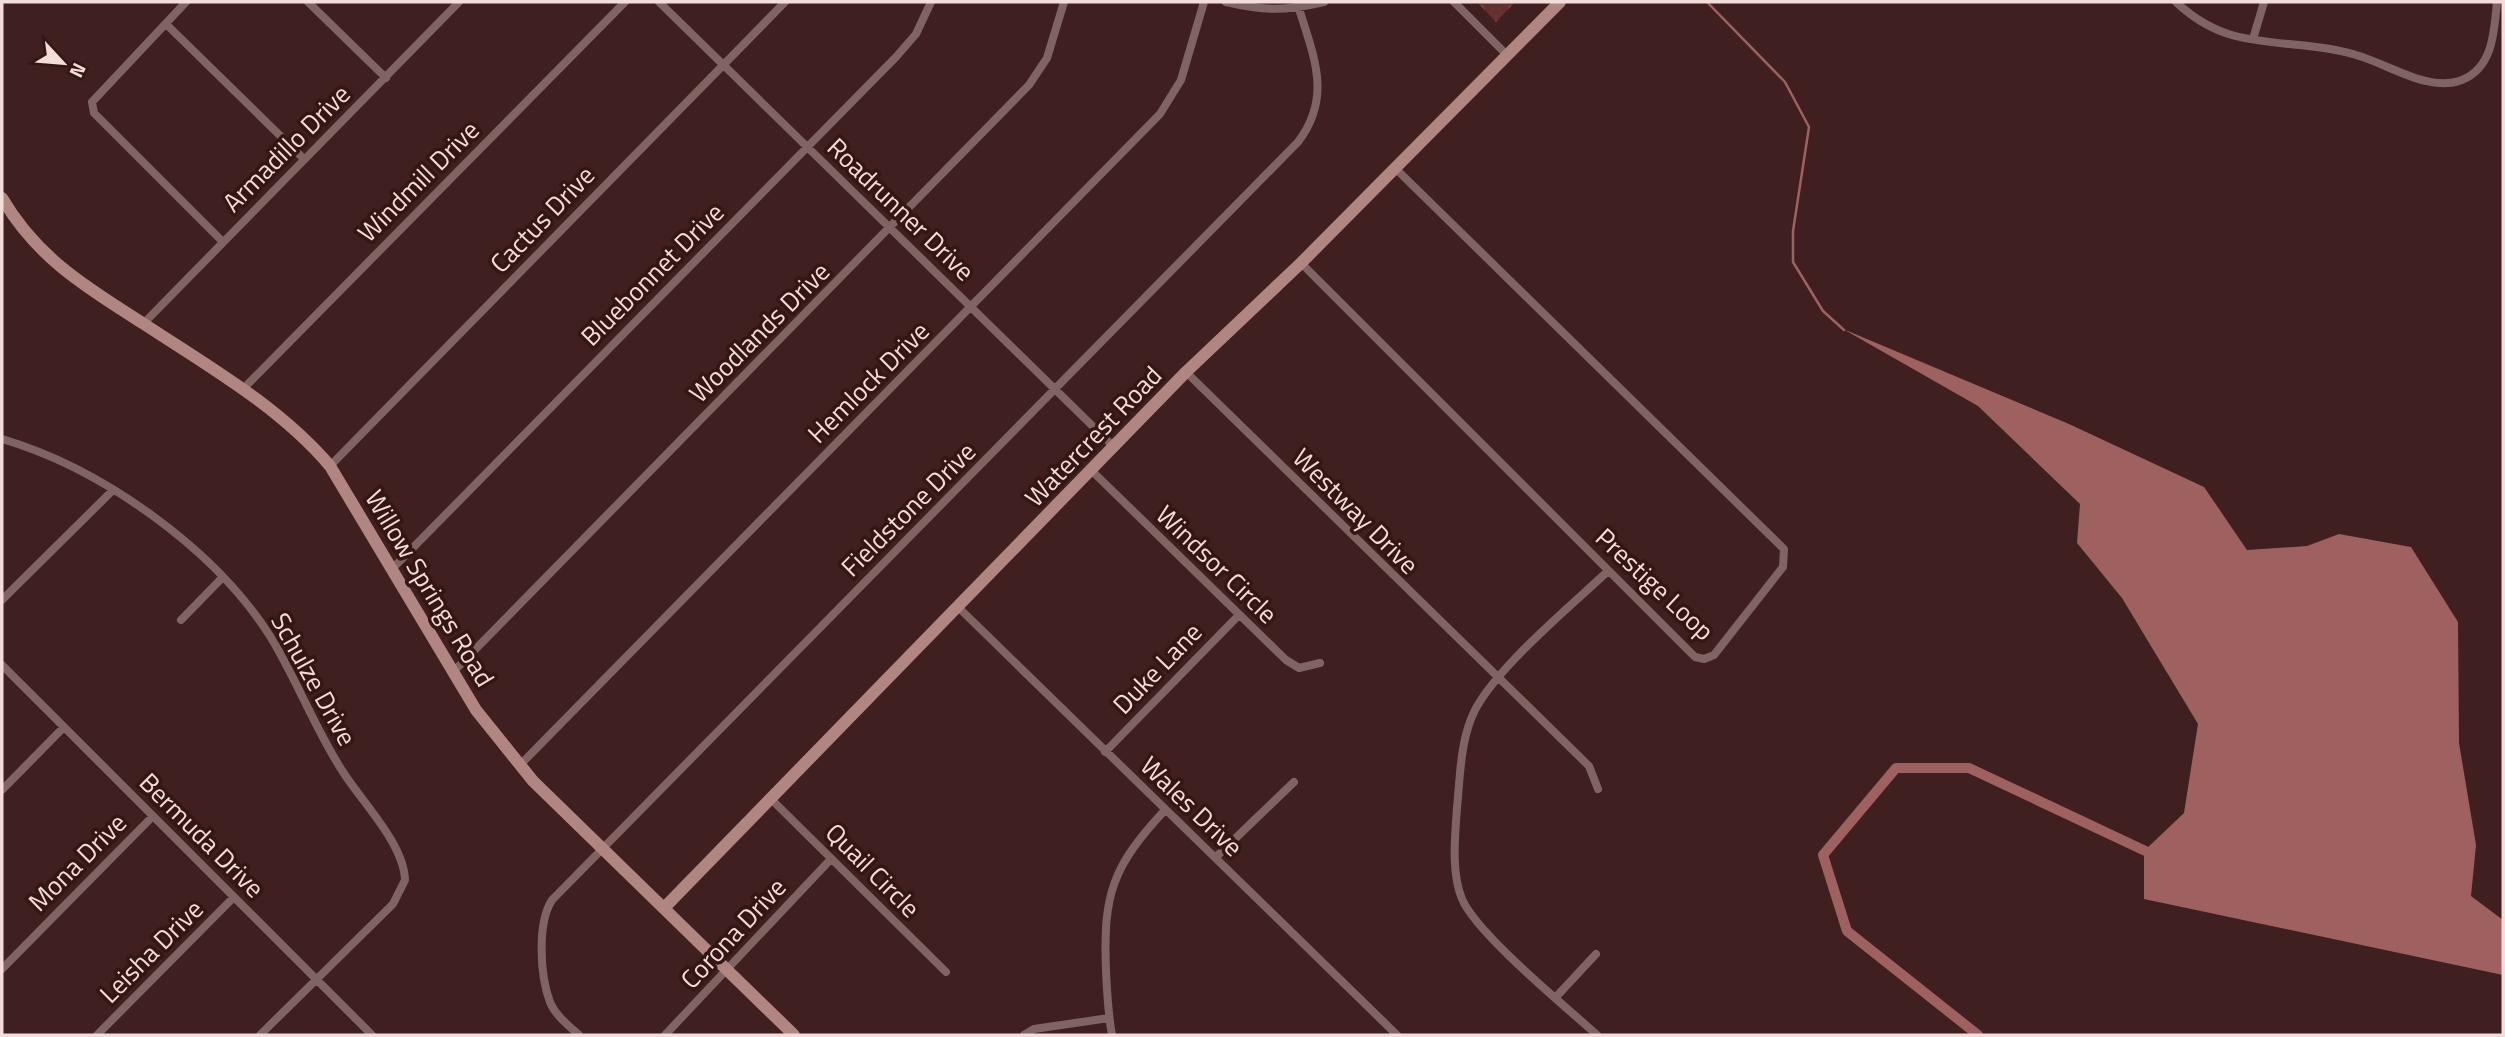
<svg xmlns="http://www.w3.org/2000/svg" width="2505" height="1037" font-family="'Titillium Web',sans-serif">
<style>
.park{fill:url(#park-crowns)}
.water{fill:#9f615f}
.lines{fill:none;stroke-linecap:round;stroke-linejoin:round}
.stream{stroke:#9f615f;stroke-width:2.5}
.canal{stroke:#9f615f;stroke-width:10}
.street{stroke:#806463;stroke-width:8}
.secondary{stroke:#b18582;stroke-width:12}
.labels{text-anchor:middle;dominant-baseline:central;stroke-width:7;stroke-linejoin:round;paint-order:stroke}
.street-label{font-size:26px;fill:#f3dddb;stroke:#341615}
</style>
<defs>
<pattern id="park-crowns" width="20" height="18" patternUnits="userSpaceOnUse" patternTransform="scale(1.75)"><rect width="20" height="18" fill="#643131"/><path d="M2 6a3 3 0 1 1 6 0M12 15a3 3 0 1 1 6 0" fill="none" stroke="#7b4e4e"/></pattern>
</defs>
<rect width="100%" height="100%" fill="#3f1f1f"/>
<path class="park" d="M1477,2H1515L1496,22Z"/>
<path class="water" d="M1843,329L2069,424L2204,487L2247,550L2307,546L2339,534L2411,547L2458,622L2459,743L2476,845L2471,896L2503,920V975L2144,899V851L2184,813L2198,724L2122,598L2077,543L2080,504L1978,406Z"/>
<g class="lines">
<path class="stream" d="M1707,2L1785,82L1809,127L1793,231V262L1823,311L1844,330"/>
<path class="canal" d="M1978,1035L1847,931L1823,855L1896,768H1969L2156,856"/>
<path class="street" d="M186,2L92,102L94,113L222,241
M308,2L386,78
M659,2L1114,447
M1226,2C1265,11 1285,11 1324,2
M1454,2L1507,55
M2176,2C2193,18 2213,30 2235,36C2275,46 2317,43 2356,55C2389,64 2428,93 2462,80C2494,67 2494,30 2497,2
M166,24L303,158
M2253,39L2264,2
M1301,263L1695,657L1704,659L1714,655L1783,567L1784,549L1395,168
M143,324L459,2
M1186,372L1589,766L1598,789
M242,390L625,2
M2,439C101,468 214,548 270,636C297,680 315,729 343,772C362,802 404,844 405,880L393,904L260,1035
M330,466L785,2
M1092,471L1286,660L1299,668L1320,663
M393,568L896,57L916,34L931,2
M2,600L112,491
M958,607L1397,1035
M181,620L222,578
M2,665L372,1035
M454,671L1029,85L1047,58L1064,2
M1105,752L1239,615
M519,766L1160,114L1181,80L1204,2
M2,790L64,727
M771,799L946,972
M1216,857L1294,782
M2,969L153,816
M1556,997L1596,954
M97,1035L234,897
M579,1035C569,1026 555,1015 550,1002C540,976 537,923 552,900L1298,142C1334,95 1312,53 1297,2
M665,1035L831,859
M1024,1035L1034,1029L1109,1018
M1112,1035C1108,1014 1107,992 1106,971C1103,894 1112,867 1165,810
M1597,1035C1565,1006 1477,934 1462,899C1451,872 1455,836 1457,808C1460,779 1460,747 1471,719C1487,675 1571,606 1608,571"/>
<path class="secondary" d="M2,198C37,258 87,288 144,324C208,366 280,407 330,466L476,710L533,781L794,1035
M664,908L1186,372L1301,263L1560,2"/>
</g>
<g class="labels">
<g class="street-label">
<text transform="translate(286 148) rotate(-45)">Armadillo Drive</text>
<text transform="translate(418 181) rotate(-45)">Windmill Drive</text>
<text transform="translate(901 209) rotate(44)">Roadrunner Drive</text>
<text transform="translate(542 219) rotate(-46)">Cactus Drive</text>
<text transform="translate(652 274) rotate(-45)">Bluebonnet Drive</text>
<text transform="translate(759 332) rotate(-45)">Woodlands Drive</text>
<text transform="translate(868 382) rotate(-45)">Hemlock Drive</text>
<text transform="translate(1093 436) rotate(-46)">Watercrest Road</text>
<text transform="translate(908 509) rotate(-45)">Fieldstone Drive</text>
<text transform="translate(1356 511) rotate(45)">Westway Drive</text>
<text transform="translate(1217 564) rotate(44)">Windsor Circle</text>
<text transform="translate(1655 584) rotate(43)">Prestige Loop</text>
<text transform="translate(430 588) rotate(59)">Willow Springs Road</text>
<text transform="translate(1157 668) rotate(-46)">Duke Lane</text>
<text transform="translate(314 679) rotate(61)">Schulze Drive</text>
<text transform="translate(1192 806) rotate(44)">Wales Drive</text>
<text transform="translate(202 835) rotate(45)">Bermuda Drive</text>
<text transform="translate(77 862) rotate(-45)">Mona Drive</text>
<text transform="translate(873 870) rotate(45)">Quail Circle</text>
<text transform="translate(733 933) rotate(-47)">Corona Drive</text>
<text transform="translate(151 951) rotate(-45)">Leisha Drive</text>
</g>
</g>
<rect width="2505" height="1037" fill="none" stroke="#f3dddb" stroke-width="7"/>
<g transform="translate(63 63) rotate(116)" stroke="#341615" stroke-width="5" paint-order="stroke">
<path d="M0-5L12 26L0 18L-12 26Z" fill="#f3dddb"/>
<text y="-10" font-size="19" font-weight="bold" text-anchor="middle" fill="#f3dddb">N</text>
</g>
</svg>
